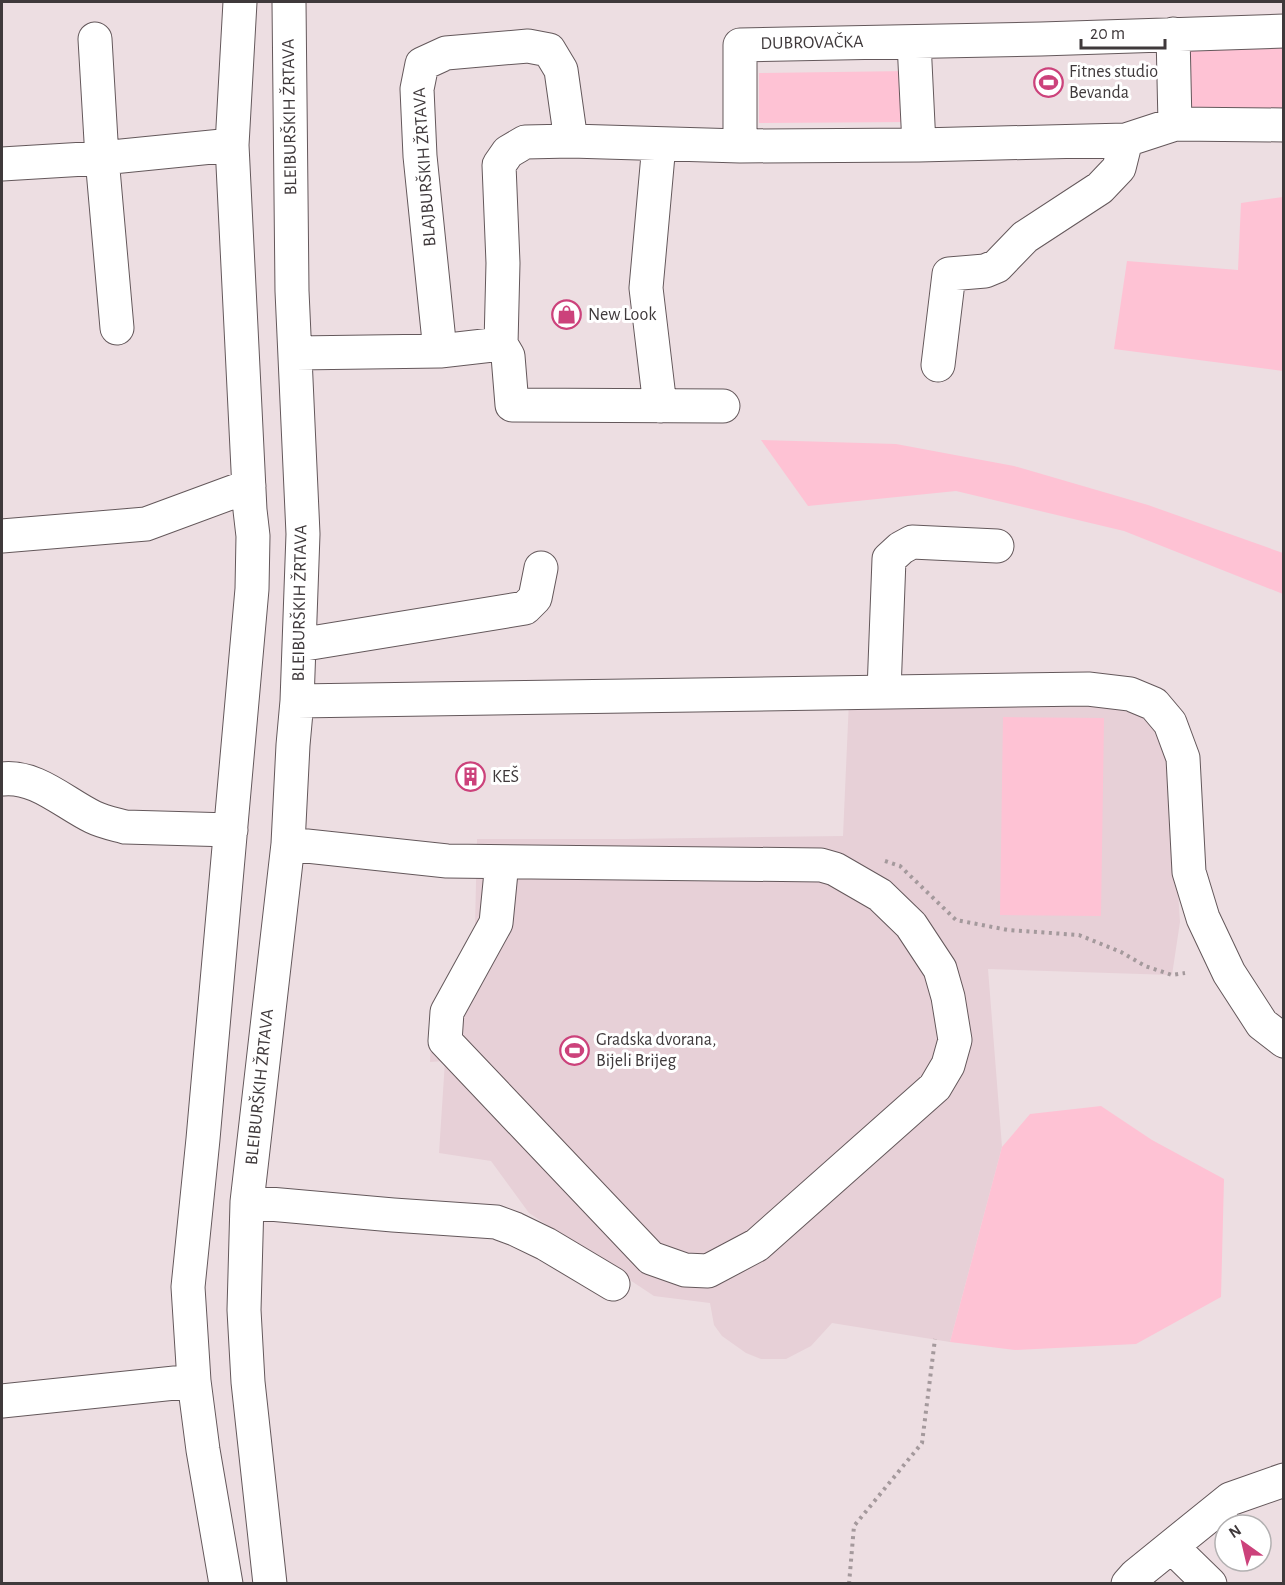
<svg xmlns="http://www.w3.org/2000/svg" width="1285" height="1585" font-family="'Alegreya Sans',sans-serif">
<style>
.built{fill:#e7d0d7}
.green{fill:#fec2d4}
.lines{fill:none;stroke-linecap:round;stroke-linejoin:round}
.minor-casing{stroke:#64585b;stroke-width:35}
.path{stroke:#a4999c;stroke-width:4;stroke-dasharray:3 4.5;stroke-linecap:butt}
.minor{stroke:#fff;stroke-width:33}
.labels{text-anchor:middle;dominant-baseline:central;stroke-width:6;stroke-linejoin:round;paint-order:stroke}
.street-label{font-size:18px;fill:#3f393b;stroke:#fff}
.poi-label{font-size:18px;fill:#3f393b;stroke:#fff;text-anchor:start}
</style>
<rect width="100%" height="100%" fill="#eddee2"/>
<path class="built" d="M1123,698L1144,709L1169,748L1180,922L1172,975L988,969L1002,1147L950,1342L832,1323L811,1346L786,1359H761L746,1353L722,1336L714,1325L710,1303L654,1296L529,1213L491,1161L439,1153L445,1061L430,1062L432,1002L448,983L466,955L475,926L477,839H626L843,836L849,700Z"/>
<path class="green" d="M1283,44V122L1182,121L1181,45Z
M909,71V122L759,123V73Z
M1283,197V371L1114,349L1127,261L1238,270L1241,203Z
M761,440L896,444L1014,466L1148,505L1283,553V594L1124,531L956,491L808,506Z
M1003,717L1104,718L1101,916L1000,915Z
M1101,1106L1152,1140L1224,1179L1221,1297L1136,1344L1015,1350L950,1342L1002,1147L1030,1114Z"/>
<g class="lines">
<defs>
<path id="minor" d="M1173,34L1175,124
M95,39L102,158L117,328
M914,42L919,145
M659,144L646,288L660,406
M740,146V45L1041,39L1284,31
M2,164L102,158L232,145
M501,344L508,356L512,405L723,406
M440,351L420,156L417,89L422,64L446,53L528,46L549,50L561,70L571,141
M296,353L440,351L501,344L503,263L499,165L508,152L525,142L571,141L740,146L919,145L1126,140L1175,124L1284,125
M938,365L949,274L985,271L997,266L1025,237L1100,188L1119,168L1126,140
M2,536L146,524L249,486
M299,645L525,608L535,598L541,568
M884,691L889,559L901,548L912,542L997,546
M297,701L1088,689L1130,694L1154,704L1170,723L1183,758L1189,872L1203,918L1229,973L1262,1024L1284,1041
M2,779C36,775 64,803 93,817C103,822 114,824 125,827L231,830
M288,844L447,861L821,865L835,869L880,895L911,925L940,969L948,997L955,1040L948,1065L935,1087L757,1245L708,1271L685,1270L651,1258L445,1041L447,1012L496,923L502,862
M247,1202L393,1215L496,1222L515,1229L546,1244L613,1284
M2,1401L194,1381
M1172,1547L1210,1584
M226,1584L203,1450L194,1381L188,1287L203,1139L252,589L253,536L250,510L232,145L240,2
M270,1584L248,1382L244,1310L247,1202L288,844L293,745L297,701L303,534L292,291L289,2
M1128,1584L1136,1575L1230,1499L1284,1480"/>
</defs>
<use href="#minor" class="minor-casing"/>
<path class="path" d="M885,861L900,866L956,920L1008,930L1079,935L1121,952L1145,966L1172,975L1185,973
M849,1584L854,1526L922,1443L935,1339"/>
<use href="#minor" class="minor"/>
</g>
<defs>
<symbol id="stadium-ring" viewBox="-11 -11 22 22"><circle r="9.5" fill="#fff" stroke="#cc427b" stroke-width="1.5"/><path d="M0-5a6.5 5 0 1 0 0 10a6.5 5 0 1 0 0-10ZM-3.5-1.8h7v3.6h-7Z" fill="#cc427b"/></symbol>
<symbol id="shop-ring" viewBox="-11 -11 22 22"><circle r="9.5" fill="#fff" stroke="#cc427b" stroke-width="1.5"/><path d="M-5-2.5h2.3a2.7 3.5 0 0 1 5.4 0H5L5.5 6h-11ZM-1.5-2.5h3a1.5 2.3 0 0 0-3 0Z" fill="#cc427b"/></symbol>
<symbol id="building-ring" viewBox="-11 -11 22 22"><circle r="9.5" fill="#fff" stroke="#cc427b" stroke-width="1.5"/><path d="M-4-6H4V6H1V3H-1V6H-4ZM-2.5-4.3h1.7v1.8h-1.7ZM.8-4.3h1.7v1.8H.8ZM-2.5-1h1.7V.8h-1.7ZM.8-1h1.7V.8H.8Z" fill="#cc427b"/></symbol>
</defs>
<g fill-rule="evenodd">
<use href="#stadium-ring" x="1032" y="66" width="33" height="33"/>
<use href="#shop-ring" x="550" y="298" width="33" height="33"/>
<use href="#building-ring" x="454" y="760" width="33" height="33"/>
<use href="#stadium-ring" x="558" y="1034" width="33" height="33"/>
</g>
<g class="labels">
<g class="street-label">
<text transform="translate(812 43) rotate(-1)">DUBROVAČKA</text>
<text transform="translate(290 117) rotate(-91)">BLEIBURŠKIH ŽRTAVA</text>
<text transform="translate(425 167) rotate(-94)">BLAJBURŠKIH ŽRTAVA</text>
<text transform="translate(300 603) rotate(-89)">BLEIBURŠKIH ŽRTAVA</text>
<text transform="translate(260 1087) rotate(-84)">BLEIBURŠKIH ŽRTAVA</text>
</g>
<g class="poi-label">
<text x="1069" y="72">Fitnes studio<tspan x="1069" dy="21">Bevanda</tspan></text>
<text x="588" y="315">New Look</text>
<text x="492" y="777">KEŠ</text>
<text x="596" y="1040">Gradska dvorana,<tspan x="596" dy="21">Bijeli Brijeg</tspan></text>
</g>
</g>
<rect width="1285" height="1585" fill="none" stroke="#3f393b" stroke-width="6"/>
<g transform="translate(1243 1543) rotate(326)"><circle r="28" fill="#ffffff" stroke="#b2b0b1" stroke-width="1.5"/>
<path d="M0-4.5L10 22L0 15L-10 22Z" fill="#cc427b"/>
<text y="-9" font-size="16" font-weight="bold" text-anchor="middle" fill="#3f393b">N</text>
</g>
<path d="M1081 39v9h84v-9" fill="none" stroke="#3f393b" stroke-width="3"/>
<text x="1090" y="39" font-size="18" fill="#3f393b" stroke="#ffffff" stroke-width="4.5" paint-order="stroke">20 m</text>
</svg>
